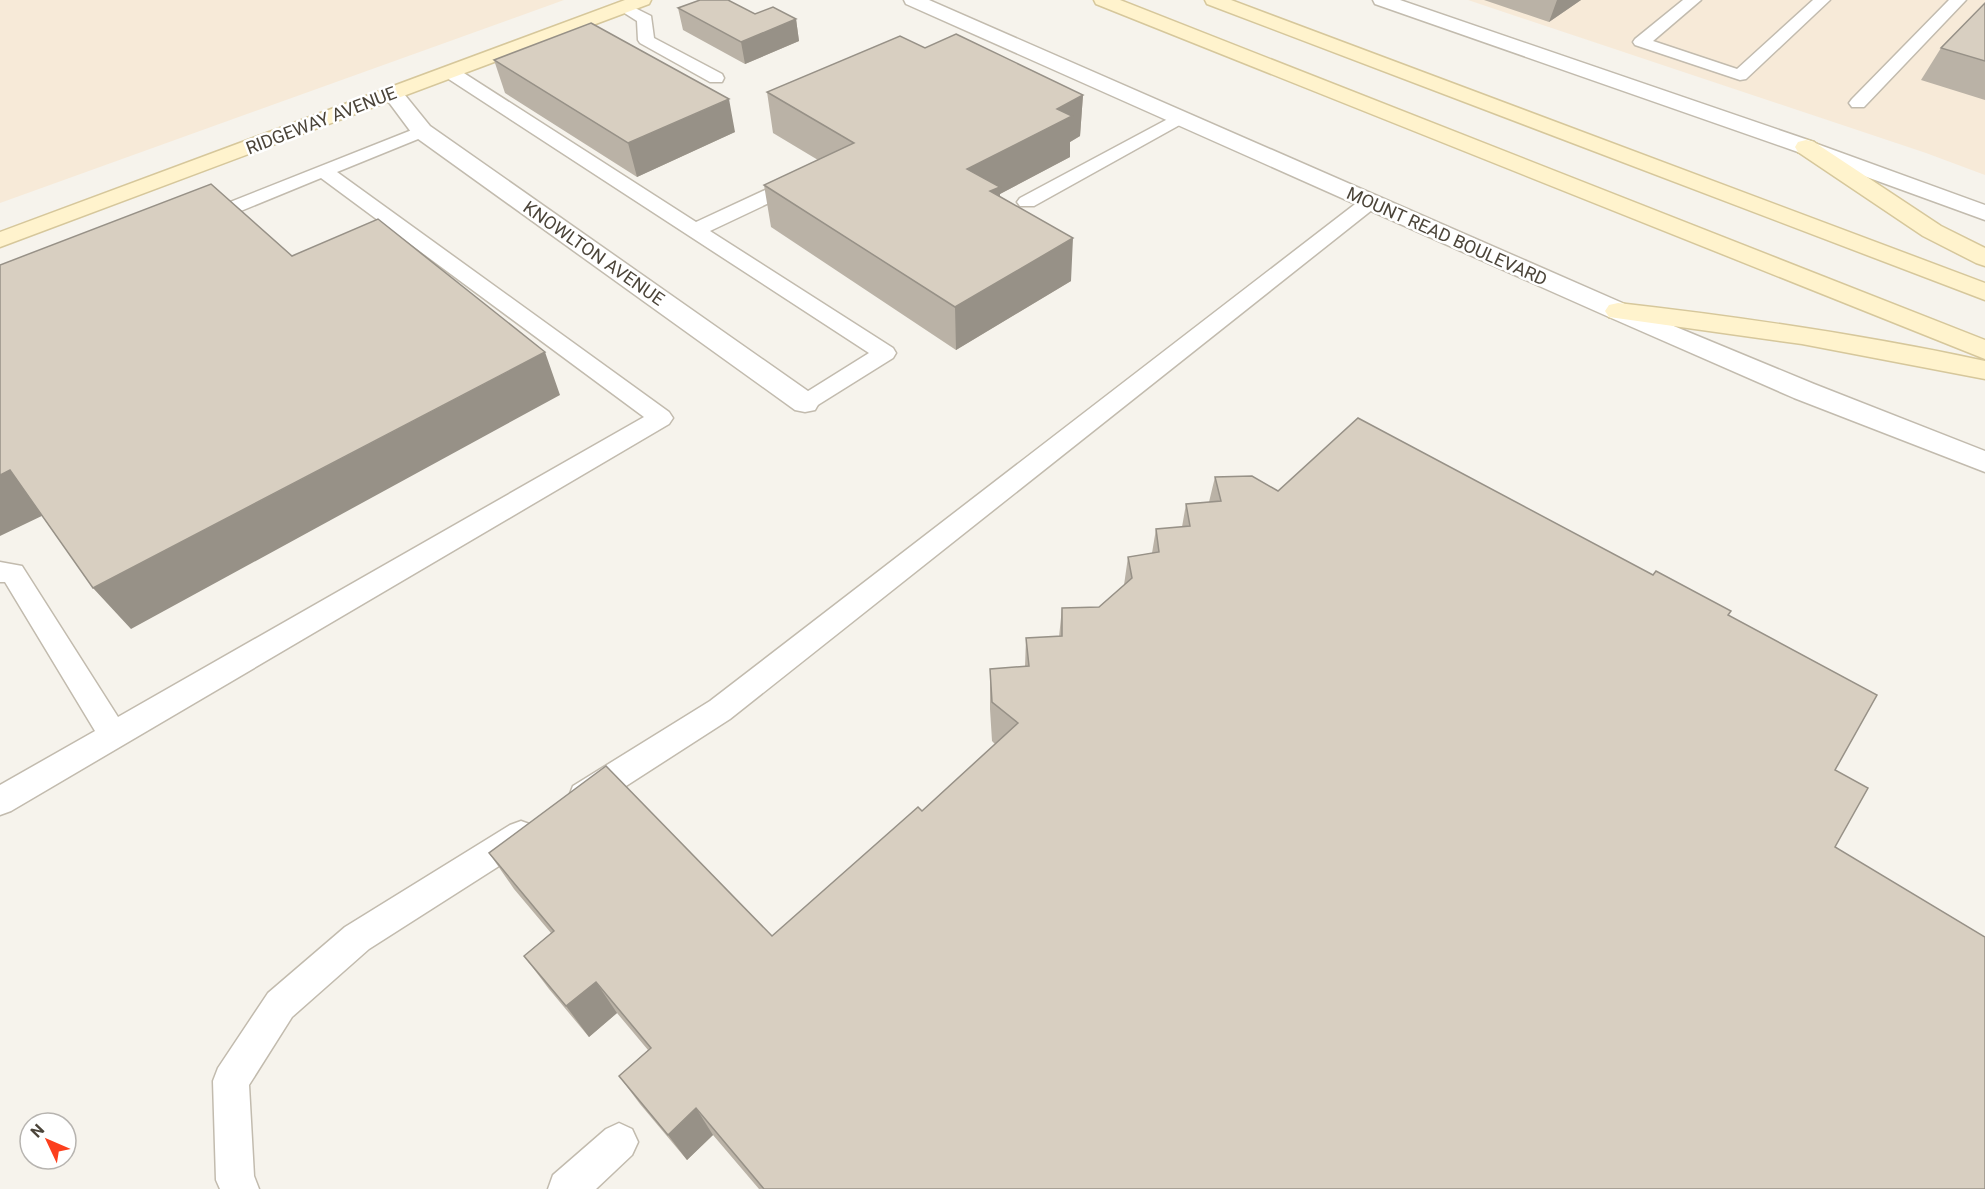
<svg xmlns="http://www.w3.org/2000/svg" width="1985" height="1189" font-family="Roboto,sans-serif">
<style>
.commercial{fill:#f7ead8}
.lines{fill:none;stroke-linecap:round;stroke-linejoin:round}
.service-casing{stroke:#c2bbae;stroke-width:3}
.minor-casing{stroke:#c2bbae;stroke-width:3}
.tertiary-casing{stroke:#c2bbae;stroke-width:3}
.secondary-casing{stroke:#d6c79b;stroke-width:3}
.service{fill:#fff;fill-rule:evenodd}
.minor{fill:#fff;fill-rule:evenodd}
.tertiary{fill:#fff;fill-rule:evenodd}
.secondary{fill:#fff3cd;fill-rule:evenodd}
.wall{fill:#bab2a6}
.shaded-wall{fill:#979187}
.building{fill:#d8cfc1;stroke:#979187;stroke-width:1.5}
.labels{text-anchor:middle;dominant-baseline:central;stroke-width:5;stroke-linejoin:round;paint-order:stroke}
.far-street-label{font-size:18px;fill:#4b4439;stroke:#fff}
</style>
<rect width="100%" height="100%" fill="#f6f3ec"/>
<path class="commercial" d="M0,0H564L0,203Z
M1468,0H1985V175L1926,153Z"/>
<g class="lines">
<defs>
<path id="service" d="M1683,0H1701L1653,41L1737,69L1813,0H1830L1746,79L1740,80L1635,45L1633,42L1635,39Z
M1949,0H1966L1864,107H1852L1849,103L1852,99Z
M623,2L651,16L654,38L722,74L724,78L722,82H710L640,43L638,40L637,21L615,7Z
M450,67L456,68L696,222L793,177H807L809,181L807,185L710,231L893,348L896,353L893,358L813,408L805,411L797,408L793,403L797,398L869,353L444,76L442,72L444,68Z
M1179,113L1185,114L1188,118L1185,122L1034,206H1020L1017,202L1020,198Z
M422,126L428,127L431,131L428,135L337,172L669,412L673,418L669,424L11,811L0,815V785L95,731L5,582H0V562L22,566L118,717L644,417L321,178L209,224H195L192,220L195,216Z
M1370,196L1377,198L1380,202L1377,206L730,719L595,806L584,810L573,806L569,796L573,786L710,701L1363,198Z
M521,821L532,825L537,835L532,845L369,949L292,1017L249,1085L254,1176L259,1189H220L216,1180L213,1081L218,1068L268,993L345,927L510,825Z
M619,1123L632,1129L638,1142L632,1155L596,1189H548L553,1175L606,1129Z"/>
<path id="minor" d="M393,87L400,89L430,126L815,396L819,403L815,410L805,412L795,410L414,136L382,93L386,89Z
M1806,140L1985,205V220L1798,152L1795,147L1798,142Z
M1618,303L1814,384L1985,451V472L1794,398L1609,317L1605,311L1609,305Z"/>
<path id="tertiary" d="M904,0H929L1627,305L1631,311L1627,317L1618,319L1609,317L906,4Z
M1373,0H1400L1814,142L1817,147L1814,152L1806,154L1798,152L1375,4Z"/>
<path id="secondary" d="M625,0H651L649,4L0,247V232Z
M1094,0H1120L1985,340V359L1096,4Z
M1205,0H1231L1985,283V300L1207,4Z
M1806,140L1814,142L1941,226L1985,248V266L1976,263L1923,236L1798,152L1795,147L1798,142Z
M1618,303C1741,317 1864,335 1985,361V379L1802,344L1609,317L1605,311L1609,305Z"/>
</defs>
<use href="#service" class="service-casing"/>
<use href="#minor" class="minor-casing"/>
<use href="#tertiary" class="tertiary-casing"/>
<use href="#secondary" class="secondary-casing"/>
<use href="#service" class="service"/>
<use href="#minor" class="minor"/>
<use href="#tertiary" class="tertiary"/>
<use href="#secondary" class="secondary"/>
</g>
<path class="wall" d="M1484,0H1581L1549,22Z
M1985,3V100L1921,80L1941,48Z
M678,8L755,14L796,19L799,41L745,64L683,30Z
M925,48L1083,95L1080,136L1070,142V157L1000,194V197L1071,281L956,350L771,227L764,185L818,160L773,133L767,92Z
M494,60L735,132L637,177L505,93Z
M1215,477L1278,491L1728,615L1835,770V847L1985,1189H759L713,1135L687,1160L640,1104L619,1076L648,1050L617,1013L589,1037L549,989L524,956L551,933L514,889L489,853L772,936L922,811L995,744L992,741L990,709V669L1025,667L1026,638L1059,637L1062,608L1099,607L1124,585L1128,557L1152,553L1156,529L1182,527L1186,504L1209,502Z"/>
<path class="shaded-wall" d="M1557,0H1581L1549,22Z
M796,19L799,41L745,64L741,42Z
M1083,95L1080,136L1070,142V157L1000,194V229L967,169L1057,109Z
M729,99L735,132L637,177L628,143Z
M1073,238L1071,281L956,350L955,307Z
M545,352L560,395L131,629L93,588Z
M10,470L48,513L0,536V475Z
M596,982L617,1013L589,1037L566,1006Z
M696,1108L713,1135L687,1160L668,1135Z"/>
<path class="building" d="M700,0H728L755,14L773,7L796,19L741,42L678,8Z
M1985,3V61L1941,48Z
M591,23L729,99L628,143L494,60Z
M956,34L1083,95L1057,109L1072,116L967,169L1000,187L990,191L1073,238L955,307L764,185L854,143L767,92L900,36L925,48Z
M211,184L292,256L378,219L545,352L93,588L10,470L0,475V265Z
M1358,418L1653,575L1656,571L1731,611L1728,615L1877,695L1835,770L1868,788L1835,847L1985,937V1189H764L696,1108L668,1135L619,1076L651,1048L596,982L566,1006L524,956L554,931L489,853L606,766L772,936L918,807L922,811L1018,723L992,702L990,669L1029,666L1026,638L1062,636V608L1099,607L1132,578L1128,557L1159,552L1156,529L1190,526L1186,504L1221,501L1215,477L1252,476L1278,491Z"/>
<g class="labels">
<g class="far-street-label">
<text transform="translate(321 120) rotate(-21)">RIDGEWAY AVENUE</text>
<text transform="translate(1447 236) rotate(24)">MOUNT READ BOULEVARD</text>
<text transform="translate(594 253) rotate(35)">KNOWLTON AVENUE</text>
</g>
</g>
<g transform="translate(48 1141) rotate(314)"><circle r="28" fill="#ffffff" stroke="#b7b4b0" stroke-width="1.5"/>
<path d="M0-4.5L10 22L0 15L-10 22Z" fill="#fc3f1d"/>
<text y="-9" font-size="16" font-weight="bold" text-anchor="middle" fill="#4b4439">N</text>
</g>
</svg>
